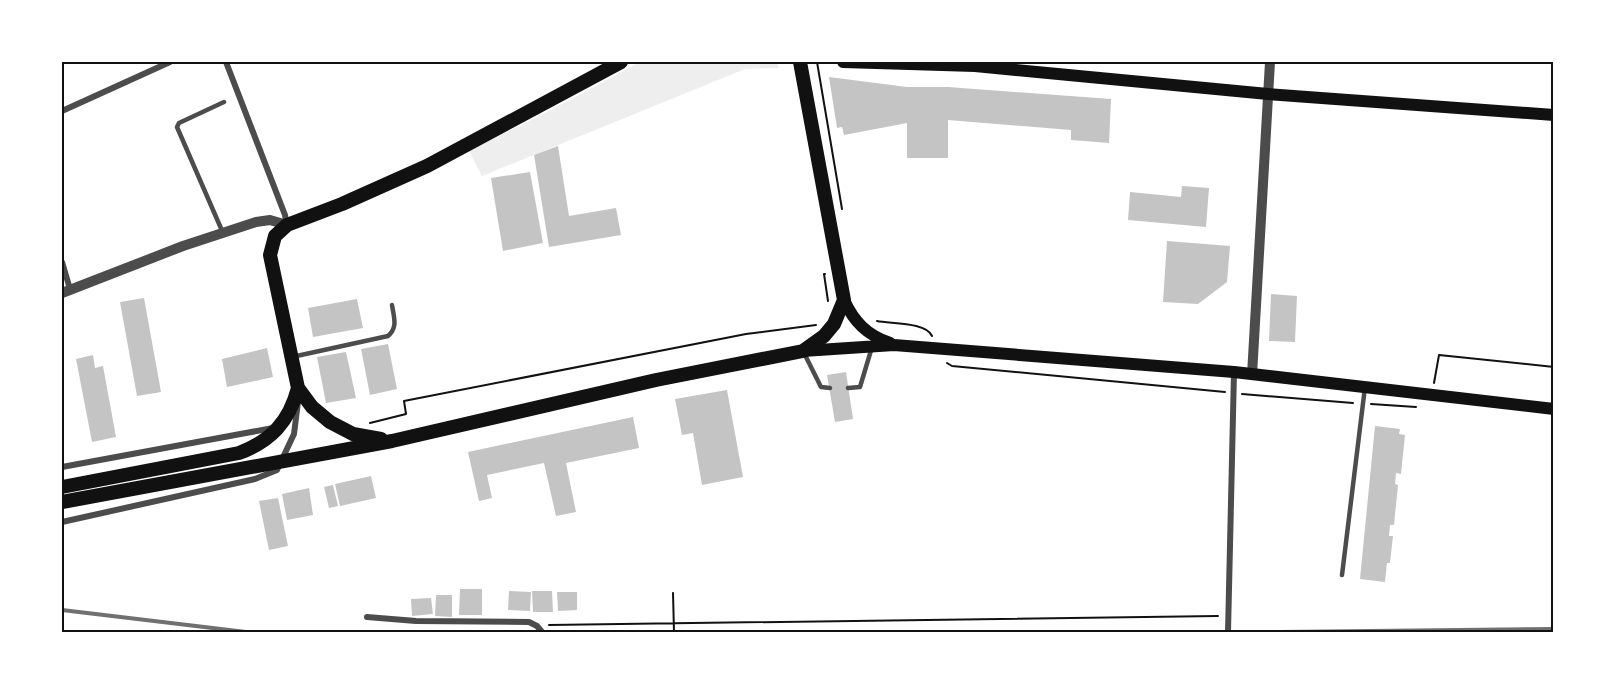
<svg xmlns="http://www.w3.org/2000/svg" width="1615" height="694" font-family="'Nunito Sans',sans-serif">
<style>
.green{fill:#eee}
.building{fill:#c4c4c4}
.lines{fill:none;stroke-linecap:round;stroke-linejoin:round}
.path{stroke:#111;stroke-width:2}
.service{stroke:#4c4c4c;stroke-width:4.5}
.minor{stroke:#4c4c4c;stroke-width:6}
.tertiary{stroke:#4c4c4c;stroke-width:10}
.secondary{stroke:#111;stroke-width:12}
.primary{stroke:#111;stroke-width:14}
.rail{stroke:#707070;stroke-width:4}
.neatline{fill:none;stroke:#111;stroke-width:2}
</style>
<rect width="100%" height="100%" fill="#fff"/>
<path class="green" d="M640,62H777L779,68L745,69L482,176L469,151L545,113Z"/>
<path class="building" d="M829,77L907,87H948L1111,99L1109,143L1071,140V130L948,120V158H907V123L844,135L842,127L837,128Z
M558,146L569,216L616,208L621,235L549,247L534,155Z
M530,172L543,243L503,251L491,178Z
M1182,186L1209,188L1206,227L1128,220L1130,192L1181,197Z
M1167,241L1230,246L1227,282L1198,304L1163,302Z
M1271,294L1297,296L1295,342L1269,341Z
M144,298L161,392L137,396L120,302Z
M357,299L363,328L313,337L308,308Z
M388,344L397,389L370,395L361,349Z
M267,348L273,377L227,387L222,359Z
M346,352L356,398L326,403L317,357Z
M93,355L95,368L103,366L116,437L92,442L76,359Z
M846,372L853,419L835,422L827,375Z
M727,390L743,477L702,485L693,433L682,435L675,399Z
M633,417L639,448L566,463L576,512L556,516L544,463L487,475L492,498L479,501L468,452Z
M1375,426L1400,429L1399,434L1405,435L1401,474L1396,473L1395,484L1398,485L1394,525H1390L1389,536H1393L1390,563H1387L1385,582L1360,579Z
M371,476L376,498L340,506L335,484Z
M333,485L338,506L329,508L324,487Z
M309,488L313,515L287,520L282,494Z
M278,498L288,546L269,550L259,501Z
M460,589H482V615H459Z
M509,591L531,592L530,611L508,610Z
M532,591H552L553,612H533Z
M557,592H577V610L558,611Z
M436,595H452V617L435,616Z
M431,598L433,614L412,616L411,599Z"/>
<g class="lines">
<path class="path" d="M817,62L842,209
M825,274H824L828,301
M877,321C891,324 926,322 932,336
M947,363L952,366L1225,392
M1434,383L1439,355L1554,367
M1242,394L1353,403
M1371,404L1416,407
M370,423L406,414L404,401L746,334L816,325
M673,593L674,632
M549,625L1218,616"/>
<path class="service" d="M223,233L177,127L179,123L224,102
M804,353L821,387L830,388
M292,357L388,336C398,327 394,318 392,305
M848,388L860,387L872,347
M1342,575L1365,387"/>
<path class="minor" d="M226,62L285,215L287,225
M62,111L170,62
M62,262L70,289
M62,467L273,428
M62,522L255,479L277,470L294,434L298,402
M367,617L416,621L529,622L537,626L542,632
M1228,632L1234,372"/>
<path class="tertiary" d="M62,293L183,246L256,222L270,220L287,225
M1252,375L1270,62"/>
<path class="secondary" d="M843,62L975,66L1268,94L1554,115
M844,300C854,322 867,335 890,343
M803,351L894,345L1234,372L1554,409"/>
<path class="primary" d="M381,439L353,434L330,422L312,407L298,388L270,255L275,236L287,225L342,204L427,166L621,62
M62,487L239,453C271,441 289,422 298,388
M62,502L392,441L656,380L803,351L824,336L834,324L844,300L800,62"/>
<path class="rail" d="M62,610L246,632
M1280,632L1554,629"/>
</g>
<rect width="1615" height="694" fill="none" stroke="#ffffff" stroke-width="126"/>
<rect x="63" y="63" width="1489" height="568" class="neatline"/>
</svg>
